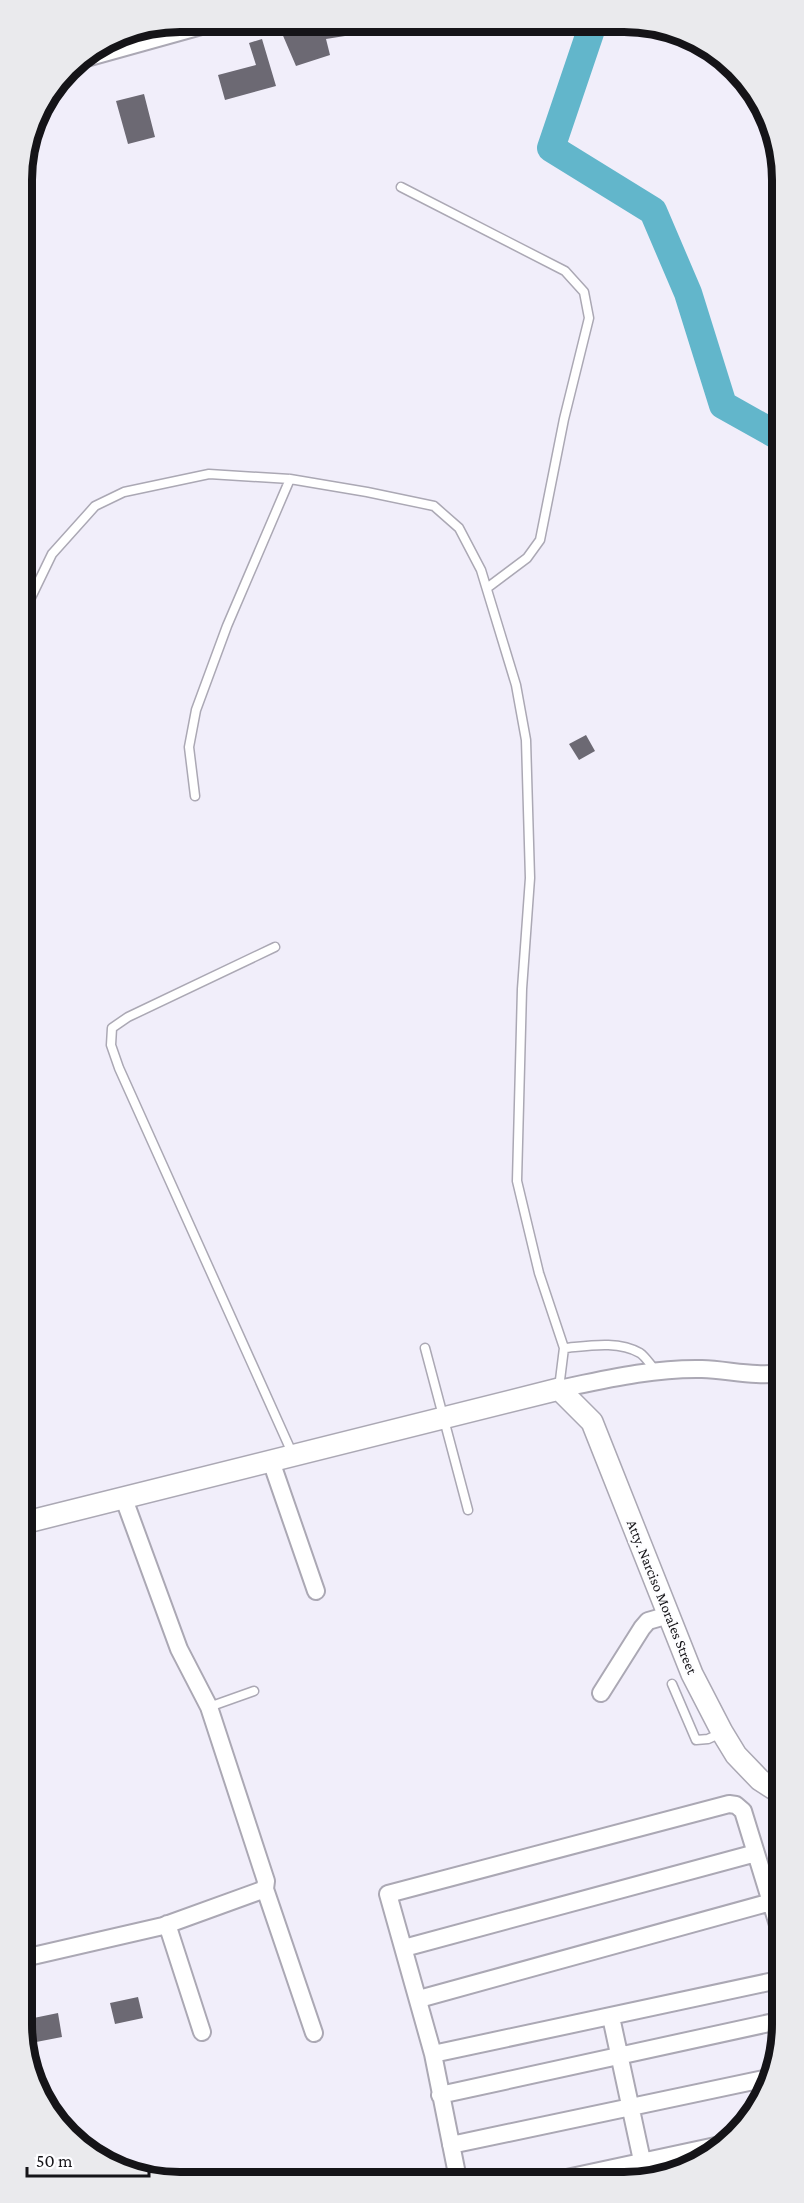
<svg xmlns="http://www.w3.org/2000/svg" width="804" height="2203" font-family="'Crimson Pro',serif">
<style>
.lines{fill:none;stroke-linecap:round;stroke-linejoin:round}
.river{stroke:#62b6cb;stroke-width:28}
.building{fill:#6c6973}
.service-casing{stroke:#aba8b4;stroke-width:11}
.minor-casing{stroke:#aba8b4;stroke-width:20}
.tertiary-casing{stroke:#aba8b4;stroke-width:24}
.service{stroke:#fff;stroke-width:8}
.minor{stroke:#fff;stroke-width:16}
.tertiary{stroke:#fff;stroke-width:21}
.labels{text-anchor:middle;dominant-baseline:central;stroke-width:5;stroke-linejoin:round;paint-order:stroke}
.street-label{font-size:15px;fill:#151418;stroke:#fdfdff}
.rim{fill:none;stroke:#151418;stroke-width:8}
</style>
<rect width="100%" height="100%" fill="#f1eefa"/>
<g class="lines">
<path class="river" d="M593,24L551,148L653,211L688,293L723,405L780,437"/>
</g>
<path class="building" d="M286,22H343L345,36L326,39L330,55L296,66L278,24Z
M262,39L276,86L225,100L218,75L256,65L249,43Z
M144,94L155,137L128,144L116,101Z
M586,735L595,751L579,760L569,744Z
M138,1997L143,2018L115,2024L110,2003Z
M58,2013L62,2037L31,2043L30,2038L24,2039V2020Z"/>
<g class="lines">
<defs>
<path id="service" d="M401,187L565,271L584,292L589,318L564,419L540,540L527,558L487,588
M22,616L52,554L95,506L124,492L209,474L290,479L367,492L434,506L459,528L481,570L516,685L526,740L530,878L522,989L517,1181L539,1273L564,1348L559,1388
M195,796L189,747L196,710L227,626L290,479
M275,947L128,1017L112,1028L111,1045L119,1068L293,1455
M425,1348L468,1510
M564,1348C587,1346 618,1340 640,1353C646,1357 651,1366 656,1371
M672,1684L696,1740L708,1739L721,1733
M209,1707L254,1691"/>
<path id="minor" d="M75,61L219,21
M559,1389C607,1379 653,1368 702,1369C729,1370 756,1377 782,1373
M271,1461L316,1591
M601,1693L642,1628L648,1621L669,1615
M265,1889L314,2033
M167,1924L202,2032
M404,1948L756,1853
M24,1958L163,1926L265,1889L266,1881L209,1707L179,1649L124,1499
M419,1999L782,1899
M611,2017L646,2179
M433,2054L783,1979
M440,2095L783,2020
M451,2145L773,2077
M458,2179L433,2054L388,1894L729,1804L736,1805L743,1811L783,1941
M562,2179L725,2144"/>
<path id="tertiary" d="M23,1523L559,1389L592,1422L692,1674L722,1732L736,1755L760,1780L782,1794"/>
</defs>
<use href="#service" class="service-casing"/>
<use href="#minor" class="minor-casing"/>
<use href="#tertiary" class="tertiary-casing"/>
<use href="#service" class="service"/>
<use href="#minor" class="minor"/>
<use href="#tertiary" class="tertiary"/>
</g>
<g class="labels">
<g class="street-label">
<text transform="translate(662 1597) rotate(68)">Atty. Narciso Morales Street</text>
</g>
</g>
<path d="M0 0H804V2203H0ZM180 32H624A148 148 0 0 1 772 180V2024A148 148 0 0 1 624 2172H180A148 148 0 0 1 32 2024V180A148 148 0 0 1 180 32Z" fill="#eaeaed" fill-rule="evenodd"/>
<path class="rim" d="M180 32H624A148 148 0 0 1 772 180V2024A148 148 0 0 1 624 2172H180A148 148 0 0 1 32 2024V180A148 148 0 0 1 180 32Z"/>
<path d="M27 2167v9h122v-9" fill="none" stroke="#151418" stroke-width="3"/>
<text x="36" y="2167" font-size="18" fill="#151418" stroke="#fdfdff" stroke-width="4.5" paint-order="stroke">50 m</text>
</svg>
